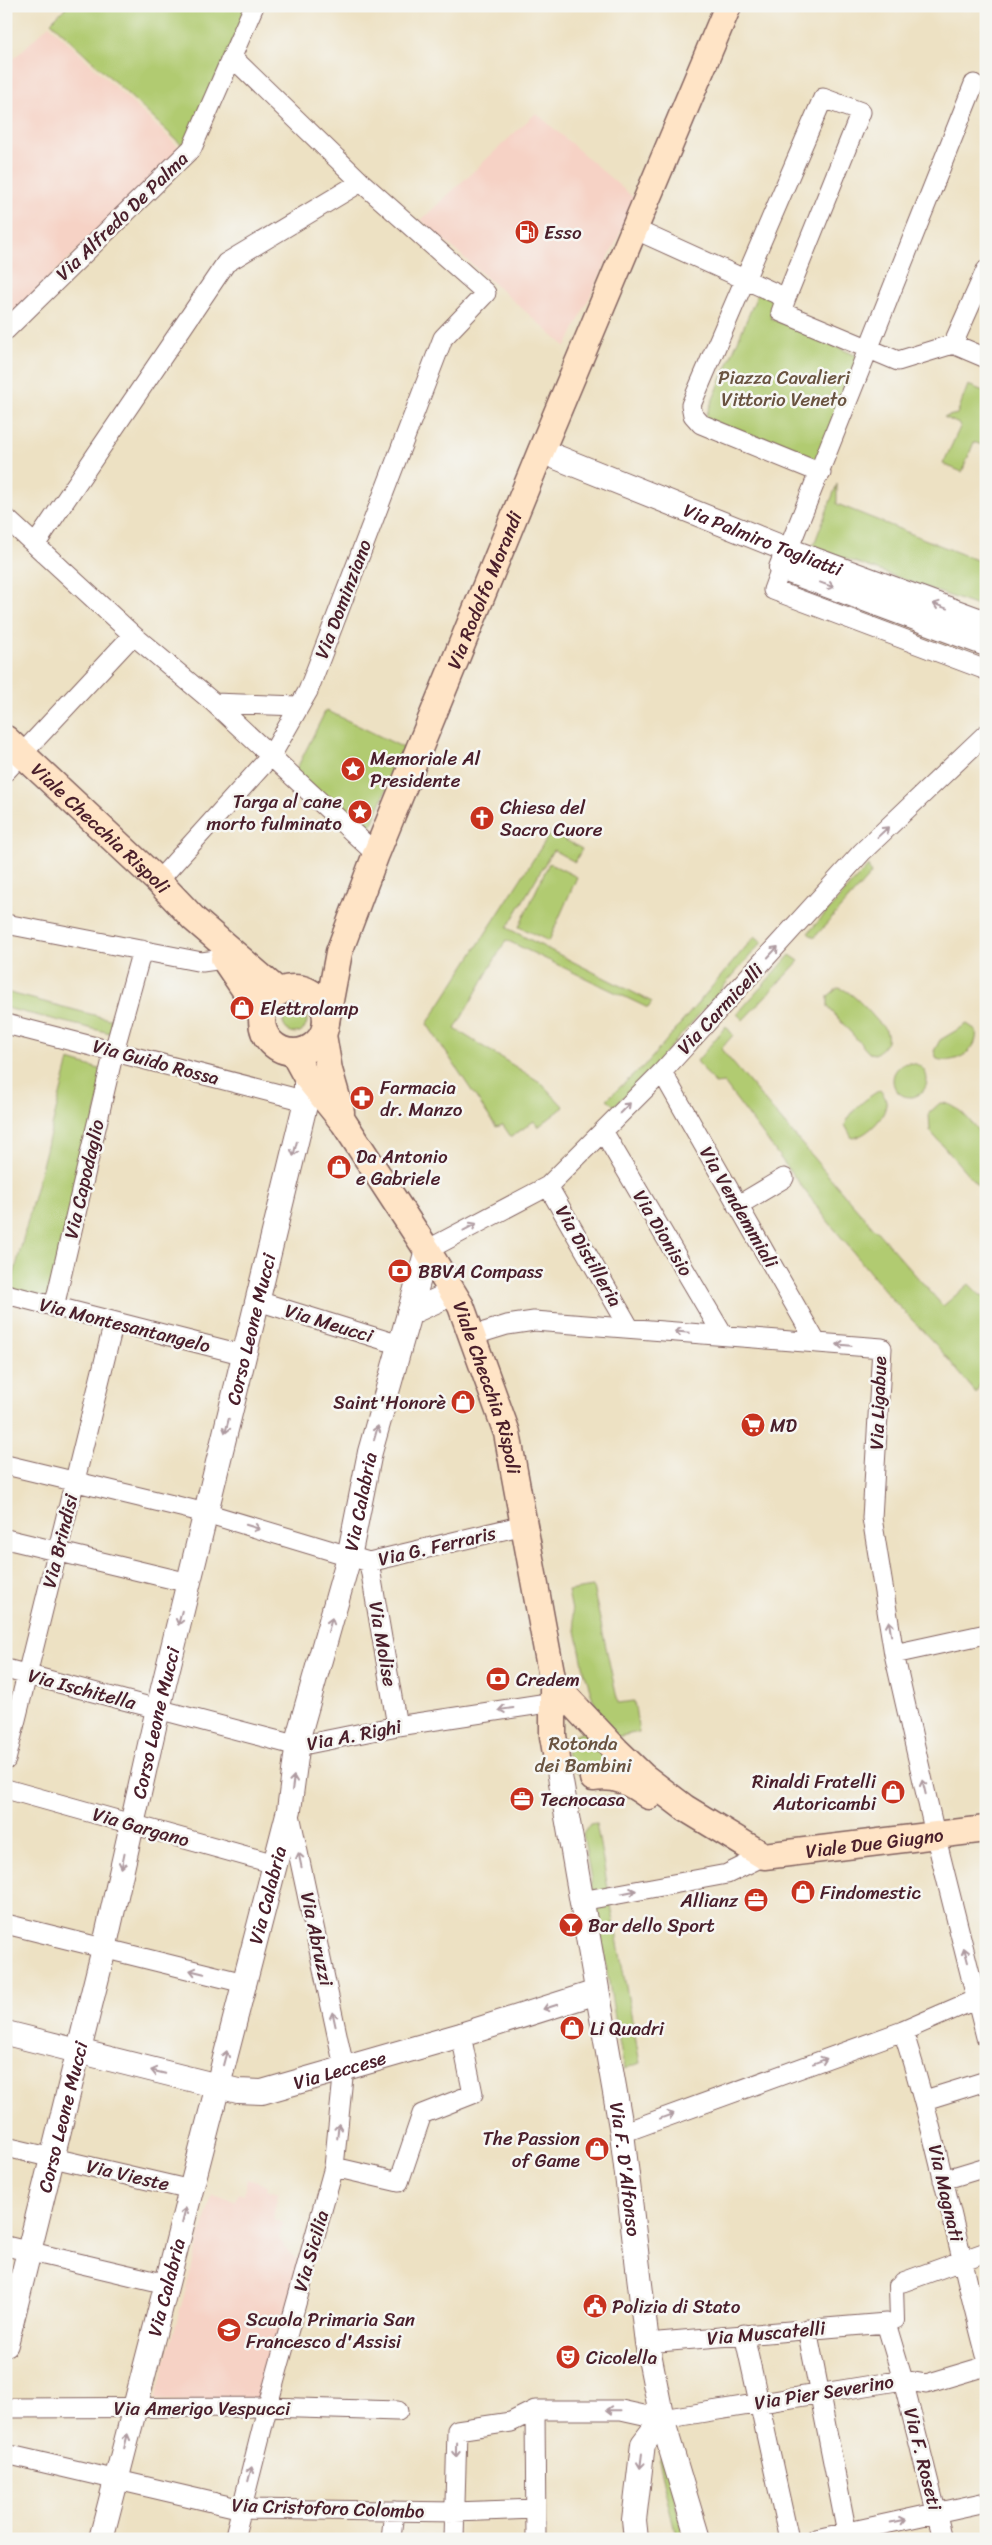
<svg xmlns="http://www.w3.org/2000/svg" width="992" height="2545" font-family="Sriracha,sans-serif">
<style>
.built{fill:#f6d2c5}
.green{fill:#b1cb71;stroke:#7e754e}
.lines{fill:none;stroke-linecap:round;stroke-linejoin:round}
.pedestrian-casing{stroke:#836360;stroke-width:16}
.minor-casing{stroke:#836360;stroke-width:21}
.tertiary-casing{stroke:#836360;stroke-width:26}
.secondary-casing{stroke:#836360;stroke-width:29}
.pedestrian{stroke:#fff;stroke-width:14}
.minor{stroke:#fff;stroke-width:19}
.tertiary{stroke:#fff;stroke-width:24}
.secondary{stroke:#ffe4c6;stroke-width:26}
.oneway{stroke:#ae9aa0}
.labels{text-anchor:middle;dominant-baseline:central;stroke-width:5;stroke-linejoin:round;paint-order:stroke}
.street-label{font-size:19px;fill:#4a1f2b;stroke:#f6f6f2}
.poi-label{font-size:19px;fill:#4a1f2b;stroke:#f6f6f2;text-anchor:start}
.park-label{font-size:19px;fill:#695340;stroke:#f6f6f2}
</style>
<rect width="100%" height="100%" fill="#f6f6f2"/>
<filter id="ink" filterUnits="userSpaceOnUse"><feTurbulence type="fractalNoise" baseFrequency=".02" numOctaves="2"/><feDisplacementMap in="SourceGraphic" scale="10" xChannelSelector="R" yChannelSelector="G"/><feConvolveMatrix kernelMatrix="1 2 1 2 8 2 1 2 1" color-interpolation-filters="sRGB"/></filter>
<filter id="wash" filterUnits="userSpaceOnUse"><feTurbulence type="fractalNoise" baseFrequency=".0096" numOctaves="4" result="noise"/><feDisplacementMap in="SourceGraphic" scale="20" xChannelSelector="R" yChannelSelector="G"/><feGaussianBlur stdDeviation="1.12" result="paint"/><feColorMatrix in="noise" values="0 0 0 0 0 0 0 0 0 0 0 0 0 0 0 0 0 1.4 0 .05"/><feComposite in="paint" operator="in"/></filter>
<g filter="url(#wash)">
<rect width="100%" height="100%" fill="#ede1c3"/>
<path class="built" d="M49,25L182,150L6,319V66Z
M536,113L636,200L566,347L421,220Z
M247,2179L268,2185L267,2189L278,2193L273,2219L283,2223L279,2239L295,2258L303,2260L263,2403L155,2400L212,2195L235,2201L238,2193L244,2195Z"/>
<path class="green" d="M67,6H249L184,147L51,22Z
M758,293L777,301L770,318L862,358L817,465L705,418Z
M968,385L986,392V447L974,442L962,472L943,464L961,425L944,417L957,414Z
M837,484V504L979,561L986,546V609L813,547Z
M326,710L404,748L366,838L295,772Z
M551,832L582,849L575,862L553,850L507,928L652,1002L648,1008L506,940L455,1029L540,1082L564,1107L538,1127L534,1121L511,1137L503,1125L496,1127L427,1024Z
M549,863L577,877L549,941L519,927Z
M868,866L871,874L814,938L808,933Z
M755,936L762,942L655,1065L614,1106L607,1099L648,1062Z
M790,955L799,961L743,1020L737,1014Z
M838,988C852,989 874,1018 885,1029C891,1040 885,1047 875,1054L869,1053L828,1007V996Z
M6,992L113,1020L110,1033L6,1008Z
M283 1021a12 12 0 1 1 24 0a12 12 0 1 1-24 0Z
M967,1024L976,1030C980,1051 955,1065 937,1059L934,1051L940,1040Z
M726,1026L733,1035L721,1049L850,1201L943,1306L969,1284L980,1295L986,1296V1371L976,1393L938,1347L890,1297L827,1220L724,1083L715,1084L697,1061Z
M69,1060L106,1071L48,1303L9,1294Z
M893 1080a17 17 0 1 1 34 0a17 17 0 1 1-34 0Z
M880,1090C883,1094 887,1099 886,1104C885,1119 865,1137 852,1138L845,1125C852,1109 865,1099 880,1090Z
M940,1103C959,1102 974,1127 986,1140V1195L930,1131L929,1113Z
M593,1587L618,1703L634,1701L639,1732L616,1737L598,1716L584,1670L568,1591Z
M584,1732L605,1755L600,1768L582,1775L569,1769L565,1742L570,1737Z
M596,1823L640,2063L624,2069L583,1834L590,1824Z
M663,2454L686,2539H677L658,2461Z"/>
</g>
<g filter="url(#ink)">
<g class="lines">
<defs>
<path id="pedestrian" d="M886,2323L897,2321L896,2285L903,2282"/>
<path id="minor" d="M634,229L786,298L781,312L898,361L953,344L986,358
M786,298L861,112L823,98L691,405L693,415L701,424L821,473
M6,330L192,148L254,6
M953,344L986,270
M6,518L133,635L214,703L376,854
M35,545L226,263L361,182
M788,550L974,84
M781,568L773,590L986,670
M214,703L299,706
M6,771L133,635
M158,881L271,756L308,691L443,338L486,293L361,182L232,57
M6,924L202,962L216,960L221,955
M6,1024L306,1101
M662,1072L816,1342
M603,1131L723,1335
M548,1186L629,1327
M737,1206L784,1178
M427,1250L548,1186L662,1072L862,852L986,734
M6,1294L245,1355
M258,1301L400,1345
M54,1307L114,1051L142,950
M471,1336L507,1325L534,1321L882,1348L872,1518L894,1654L935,1834L986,2037
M6,1465L206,1513L369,1562L524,1525
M6,1539L189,1583
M369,1562L397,1726
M894,1654L986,1634
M6,1669L298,1746L397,1726L554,1702
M6,1760L114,1322
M6,1789L275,1864
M581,1901L727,1874L764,1856
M6,1924L244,1983
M903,2031C937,2137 957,2247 986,2355
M925,2100L986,2081
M622,2133L903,2031L986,1995
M6,2147L191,2190
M334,2167L399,2182L422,2114L473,2094L461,2035
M943,2180L986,2167
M6,2246L167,2284
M903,2282L986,2252
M807,2329L848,2539
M744,2334L789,2539
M647,2343L886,2323L903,2380L943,2539
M6,2408L267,2407L398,2411
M535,2410L536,2539
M6,2454L242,2509L455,2512L535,2509
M234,2539L269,2401L334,2167L344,2067L289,1810
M391,2539L394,2511
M454,2539L457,2430L511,2422L535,2410H621L662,2419L903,2380L926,2384L986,2366
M816,2539L986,2502"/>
<g id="tertiary">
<path id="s1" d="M541,451L788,550L986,623"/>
<path d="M788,550L781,568L986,644"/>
<path d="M409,1313L453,1293"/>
<path id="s2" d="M557,1759L622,2133L647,2343L662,2419L698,2539"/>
<path id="s3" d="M6,2033L238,2091L262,2092L461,2035L597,1992"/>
<path id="s4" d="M6,2344L104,1949L158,1709L306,1101V1076"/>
<path id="s5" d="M101,2539L289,1810L299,1734L349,1557L370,1452L427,1250"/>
<path d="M636,2539L634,2520L643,2444L662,2419"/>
</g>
<g id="secondary">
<path id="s6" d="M6,739L158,881L194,919L279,992"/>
<path d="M224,959L262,1015"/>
<circle cx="294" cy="1020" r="32"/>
<path id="s7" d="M326,1022L339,952L376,854L541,451L728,6"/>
<path d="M323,1035L329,1070L341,1112"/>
<path id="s8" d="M293,1052L306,1076L344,1123L427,1250L461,1306L507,1433L553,1683V1736L557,1759"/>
<path id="s9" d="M553,1683L616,1750L643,1776L685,1808L764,1856L986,1829"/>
<path d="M593,1778C618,1775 629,1782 649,1796"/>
</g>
</defs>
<use href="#pedestrian" class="pedestrian-casing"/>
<use href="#minor" class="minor-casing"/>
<use href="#tertiary" class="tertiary-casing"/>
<use href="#secondary" class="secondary-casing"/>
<use href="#pedestrian" class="pedestrian"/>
<use href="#minor" class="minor"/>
<use href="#tertiary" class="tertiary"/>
<use href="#secondary" class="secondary"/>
</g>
<defs><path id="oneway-shaft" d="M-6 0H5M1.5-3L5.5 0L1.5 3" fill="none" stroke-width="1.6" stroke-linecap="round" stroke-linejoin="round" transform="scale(1.25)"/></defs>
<g class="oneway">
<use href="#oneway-shaft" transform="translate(827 585) rotate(20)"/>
<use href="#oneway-shaft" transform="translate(940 606) rotate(-160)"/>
<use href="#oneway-shaft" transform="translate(883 832) rotate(-43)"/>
<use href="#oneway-shaft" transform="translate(773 952) rotate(-47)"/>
<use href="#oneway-shaft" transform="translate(625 1108) rotate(-45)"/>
<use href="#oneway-shaft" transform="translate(295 1149) rotate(104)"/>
<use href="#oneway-shaft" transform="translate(470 1227) rotate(-28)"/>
<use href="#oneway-shaft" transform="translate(682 1332) rotate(-175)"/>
<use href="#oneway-shaft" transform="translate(844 1345) rotate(-175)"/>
<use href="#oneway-shaft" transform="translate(227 1426) rotate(104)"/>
<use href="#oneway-shaft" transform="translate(376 1433) rotate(-74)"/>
<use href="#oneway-shaft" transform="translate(253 1527) rotate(17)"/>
<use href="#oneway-shaft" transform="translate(180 1618) rotate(104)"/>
<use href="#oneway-shaft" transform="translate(330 1625) rotate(-74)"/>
<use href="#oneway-shaft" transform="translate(890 1628) rotate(-99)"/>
<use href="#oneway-shaft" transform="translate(506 1709) rotate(172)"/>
<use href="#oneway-shaft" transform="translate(293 1783) rotate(-83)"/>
<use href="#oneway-shaft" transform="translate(924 1787) rotate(-103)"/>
<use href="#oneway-shaft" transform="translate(300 1860) rotate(-102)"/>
<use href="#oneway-shaft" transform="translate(123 1861) rotate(102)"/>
<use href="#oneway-shaft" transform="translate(629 1892) rotate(-11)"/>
<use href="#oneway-shaft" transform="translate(966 1955) rotate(-105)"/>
<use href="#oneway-shaft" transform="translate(197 1972) rotate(-166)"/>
<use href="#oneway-shaft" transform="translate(550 2007) rotate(162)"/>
<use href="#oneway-shaft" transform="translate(334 2019) rotate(-102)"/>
<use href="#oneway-shaft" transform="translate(225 2058) rotate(-75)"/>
<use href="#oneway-shaft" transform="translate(820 2061) rotate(-20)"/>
<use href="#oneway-shaft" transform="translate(158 2072) rotate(-166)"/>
<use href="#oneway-shaft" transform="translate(667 2116) rotate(-20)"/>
<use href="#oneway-shaft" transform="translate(338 2131) rotate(-84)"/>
<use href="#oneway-shaft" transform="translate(184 2215) rotate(-76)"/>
<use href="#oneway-shaft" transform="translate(614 2410) rotate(-179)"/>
<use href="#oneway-shaft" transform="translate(126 2441) rotate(-76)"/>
<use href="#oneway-shaft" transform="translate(456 2450) rotate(91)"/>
<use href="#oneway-shaft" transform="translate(641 2461) rotate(97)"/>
<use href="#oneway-shaft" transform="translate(250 2474) rotate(-76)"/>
<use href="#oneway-shaft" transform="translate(898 2521) rotate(-12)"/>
</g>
</g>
<defs>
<symbol id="fuel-disc" viewBox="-11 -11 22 22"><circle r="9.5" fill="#c8321e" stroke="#f6f6f2"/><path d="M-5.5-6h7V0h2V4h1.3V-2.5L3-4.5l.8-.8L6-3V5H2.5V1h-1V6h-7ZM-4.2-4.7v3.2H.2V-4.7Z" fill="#fff"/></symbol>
<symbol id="sight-disc" viewBox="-11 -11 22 22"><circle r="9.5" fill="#c8321e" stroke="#f6f6f2"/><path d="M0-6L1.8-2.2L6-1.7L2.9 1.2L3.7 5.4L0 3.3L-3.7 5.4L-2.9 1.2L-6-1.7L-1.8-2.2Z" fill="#fff"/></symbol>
<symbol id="church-disc" viewBox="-11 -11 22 22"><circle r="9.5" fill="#c8321e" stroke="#f6f6f2"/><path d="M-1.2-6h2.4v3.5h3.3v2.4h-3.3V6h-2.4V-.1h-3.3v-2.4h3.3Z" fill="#fff"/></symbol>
<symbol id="shop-disc" viewBox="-11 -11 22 22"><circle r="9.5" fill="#c8321e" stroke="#f6f6f2"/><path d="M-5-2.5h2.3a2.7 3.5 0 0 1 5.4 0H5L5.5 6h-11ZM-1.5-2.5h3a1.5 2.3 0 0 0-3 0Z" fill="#fff"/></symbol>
<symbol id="pharmacy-disc" viewBox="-11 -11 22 22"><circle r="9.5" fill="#c8321e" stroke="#f6f6f2"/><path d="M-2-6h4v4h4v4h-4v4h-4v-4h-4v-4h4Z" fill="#fff"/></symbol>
<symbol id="bank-disc" viewBox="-11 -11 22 22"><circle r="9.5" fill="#c8321e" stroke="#f6f6f2"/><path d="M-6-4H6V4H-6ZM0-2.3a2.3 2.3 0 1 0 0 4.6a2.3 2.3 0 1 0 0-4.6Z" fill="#fff"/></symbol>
<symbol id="supermarket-disc" viewBox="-11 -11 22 22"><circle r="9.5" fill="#c8321e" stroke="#f6f6f2"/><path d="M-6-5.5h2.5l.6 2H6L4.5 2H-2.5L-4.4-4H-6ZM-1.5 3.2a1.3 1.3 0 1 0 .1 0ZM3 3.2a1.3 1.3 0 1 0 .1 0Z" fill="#fff"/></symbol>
<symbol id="office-disc" viewBox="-11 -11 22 22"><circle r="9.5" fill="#c8321e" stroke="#f6f6f2"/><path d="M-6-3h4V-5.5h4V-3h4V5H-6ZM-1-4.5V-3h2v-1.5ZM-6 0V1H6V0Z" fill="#fff"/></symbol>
<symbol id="bar-disc" viewBox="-11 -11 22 22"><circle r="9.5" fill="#c8321e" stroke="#f6f6f2"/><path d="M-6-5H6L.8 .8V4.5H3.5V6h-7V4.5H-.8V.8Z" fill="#fff"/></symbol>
<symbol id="civic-disc" viewBox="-11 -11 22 22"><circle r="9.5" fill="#c8321e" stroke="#f6f6f2"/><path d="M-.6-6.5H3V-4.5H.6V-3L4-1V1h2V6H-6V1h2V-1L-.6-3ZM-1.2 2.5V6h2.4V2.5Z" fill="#fff"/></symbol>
<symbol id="school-disc" viewBox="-11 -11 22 22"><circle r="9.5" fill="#c8321e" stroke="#f6f6f2"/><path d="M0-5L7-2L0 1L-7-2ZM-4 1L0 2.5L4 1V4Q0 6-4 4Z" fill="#fff"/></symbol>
<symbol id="theatre-disc" viewBox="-11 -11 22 22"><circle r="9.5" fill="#c8321e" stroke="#f6f6f2"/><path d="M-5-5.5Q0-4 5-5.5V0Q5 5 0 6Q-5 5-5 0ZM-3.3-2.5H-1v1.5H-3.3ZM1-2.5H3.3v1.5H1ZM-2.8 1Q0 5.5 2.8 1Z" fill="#fff"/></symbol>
</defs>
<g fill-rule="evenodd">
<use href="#fuel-disc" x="513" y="218" width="28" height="28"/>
<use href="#sight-disc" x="339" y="755" width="28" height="28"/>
<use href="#sight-disc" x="346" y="798" width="28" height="28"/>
<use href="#church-disc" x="468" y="804" width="28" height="28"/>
<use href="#shop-disc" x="228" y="994" width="28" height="28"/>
<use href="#pharmacy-disc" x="348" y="1084" width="28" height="28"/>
<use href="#shop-disc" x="325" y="1153" width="28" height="28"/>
<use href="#bank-disc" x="386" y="1257" width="28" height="28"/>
<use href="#shop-disc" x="449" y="1388" width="28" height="28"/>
<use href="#supermarket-disc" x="739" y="1411" width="28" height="28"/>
<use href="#bank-disc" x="484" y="1665" width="28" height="28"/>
<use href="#shop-disc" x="879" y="1778" width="28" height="28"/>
<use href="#office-disc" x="508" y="1785" width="28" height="28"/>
<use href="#shop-disc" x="789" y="1878" width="28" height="28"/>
<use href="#office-disc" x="742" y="1886" width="28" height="28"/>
<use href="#bar-disc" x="557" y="1911" width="28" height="28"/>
<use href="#shop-disc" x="558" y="2014" width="28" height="28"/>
<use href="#shop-disc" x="583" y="2135" width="28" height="28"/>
<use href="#civic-disc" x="581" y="2292" width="28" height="28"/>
<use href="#school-disc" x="215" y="2316" width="28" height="28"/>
<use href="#theatre-disc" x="554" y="2343" width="28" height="28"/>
</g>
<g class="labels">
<g class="street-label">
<text transform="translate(122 216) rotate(-44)">Via Alfredo De Palma</text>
<text stroke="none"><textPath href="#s1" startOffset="239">Via Palmiro Togliatti</textPath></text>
<text stroke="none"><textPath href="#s7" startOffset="461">Via Rodolfo Morandi</textPath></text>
<text transform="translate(343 599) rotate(-69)">Via Dominziano</text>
<text stroke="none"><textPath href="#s6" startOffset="130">Viale Checchia Rispoli</textPath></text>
<text transform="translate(720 1009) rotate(-47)">Via Carmicelli</text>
<text transform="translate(156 1062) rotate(15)">Via Guido Rossa</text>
<text transform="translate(84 1179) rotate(-77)">Via Capodaglio</text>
<text transform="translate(739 1207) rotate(60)">Via Vendemmiali</text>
<text transform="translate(663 1233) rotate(59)">Via Dionisio</text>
<text transform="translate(589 1256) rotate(60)">Via Distilleria</text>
<text transform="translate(329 1323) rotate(17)">Via Meucci</text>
<text transform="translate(125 1325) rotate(14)">Via Montesantangelo</text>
<text stroke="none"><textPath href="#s4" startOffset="1044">Corso Leone Mucci</textPath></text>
<text stroke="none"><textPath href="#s8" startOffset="391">Viale Checchia Rispoli</textPath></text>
<text transform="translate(878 1403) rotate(-88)">Via Ligabue</text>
<text stroke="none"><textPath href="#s5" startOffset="1070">Via Calabria</textPath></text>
<text transform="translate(60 1541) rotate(-76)">Via Brindisi</text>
<text transform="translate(437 1546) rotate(-13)">Via G. Ferraris</text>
<text transform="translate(383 1644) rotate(80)">Via Molise</text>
<text transform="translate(82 1689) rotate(15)">Via Ischitella</text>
<text stroke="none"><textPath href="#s4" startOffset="639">Corso Leone Mucci</textPath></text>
<text transform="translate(354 1735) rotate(-11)">Via A. Righi</text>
<text transform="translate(141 1827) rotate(16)">Via Gargano</text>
<text stroke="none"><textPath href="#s9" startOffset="386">Viale Due Giugno</textPath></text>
<text stroke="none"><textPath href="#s5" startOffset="665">Via Calabria</textPath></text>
<text transform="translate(317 1939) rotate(78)">Via Abruzzi</text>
<text stroke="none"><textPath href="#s3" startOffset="344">Via Leccese</textPath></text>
<text stroke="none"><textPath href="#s4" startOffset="234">Corso Leone Mucci</textPath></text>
<text stroke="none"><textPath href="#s2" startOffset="416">Via F. D'Alfonso</textPath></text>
<text transform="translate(128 2175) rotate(13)">Via Vieste</text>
<text transform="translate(946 2193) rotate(77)">Via Magnati</text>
<text transform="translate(311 2251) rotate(-74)">Via Sicilia</text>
<text stroke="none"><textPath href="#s5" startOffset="260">Via Calabria</textPath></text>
<text transform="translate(766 2333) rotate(-5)">Via Muscatelli</text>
<text transform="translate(824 2392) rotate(-9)">Via Pier Severino</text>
<text x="202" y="2408">Via Amerigo Vespucci</text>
<text transform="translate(923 2459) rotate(76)">Via F. Roseti</text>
<text transform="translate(328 2508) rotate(2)">Via Cristoforo Colombo</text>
</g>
<g class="poi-label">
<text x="544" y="232">Esso</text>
<text x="370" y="758">Memoriale Al<tspan x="370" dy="22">Presidente</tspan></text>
<text x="342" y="801" text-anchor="end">Targa al cane<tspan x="342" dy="22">morto fulminato</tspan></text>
<text x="500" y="807">Chiesa del<tspan x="500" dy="22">Sacro Cuore</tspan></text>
<text x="260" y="1008">Elettrolamp</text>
<text x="380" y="1087">Farmacia<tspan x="380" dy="22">dr. Manzo</tspan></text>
<text x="356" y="1156">Da Antonio<tspan x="356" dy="22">e Gabriele</tspan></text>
<text x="418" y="1271">BBVA Compass</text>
<text x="446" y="1402" text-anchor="end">Saint'Honorè</text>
<text x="770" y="1425">MD</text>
<text x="516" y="1679">Credem</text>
<text x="876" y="1781" text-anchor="end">Rinaldi Fratelli<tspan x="876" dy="22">Autoricambi</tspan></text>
<text x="540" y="1799">Tecnocasa</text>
<text x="820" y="1892">Findomestic</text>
<text x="738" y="1900" text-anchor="end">Allianz</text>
<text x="588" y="1925">Bar dello Sport</text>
<text x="590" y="2028">Li Quadri</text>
<text x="580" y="2138" text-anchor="end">The Passion<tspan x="580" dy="22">of Game</tspan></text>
<text x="612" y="2306">Polizia di Stato</text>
<text x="246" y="2319">Scuola Primaria San<tspan x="246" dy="22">Francesco d'Assisi</tspan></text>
<text x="586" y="2357">Cicolella</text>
</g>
<g class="park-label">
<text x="784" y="377">Piazza Cavalieri<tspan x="784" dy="22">Vittorio Veneto</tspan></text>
<text x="583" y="1743">Rotonda<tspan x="583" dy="22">dei Bambini</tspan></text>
</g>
</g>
<rect width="992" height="2545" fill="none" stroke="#f6f6f2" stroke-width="25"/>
</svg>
